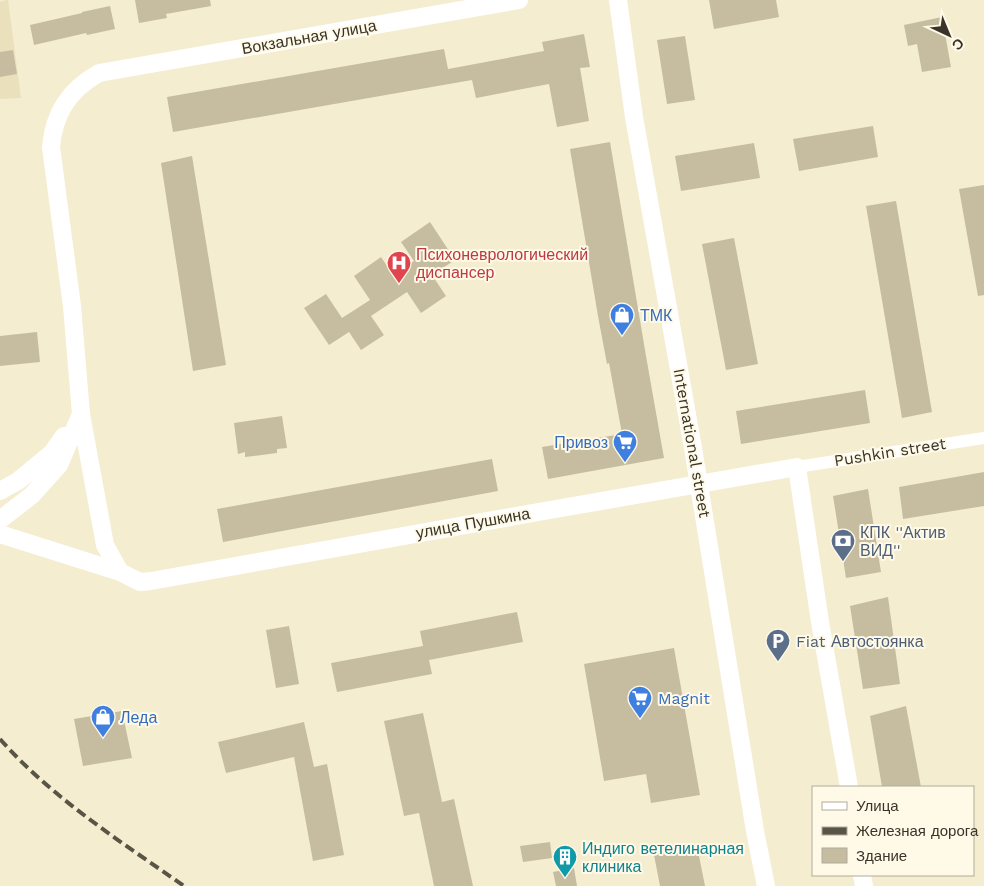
<svg xmlns="http://www.w3.org/2000/svg" width="984" height="886" font-family="'Work Sans',sans-serif">
<style>
.built{fill:#eae0bc}
.building{fill:#c6bda1}
.lines{fill:none;stroke-linecap:round;stroke-linejoin:round}
.street{stroke:#fff;stroke-width:12}
.secondary{stroke:#fff;stroke-width:18}
.rail{stroke:#595546;stroke-width:4;stroke-dasharray:10 5;stroke-linecap:butt}
.labels{text-anchor:middle;dominant-baseline:central;stroke-width:4;stroke-linejoin:round;paint-order:stroke}
.street-label{font-size:16px;fill:#383429;stroke:#fffae8}
.health-label{font-size:16px;fill:#be3a42;stroke:#fffae8;text-anchor:start}
.shop-label{font-size:16px;fill:#366cbe;stroke:#fffae8;text-anchor:start}
.service-label{font-size:16px;fill:#4e5e75;stroke:#fffae8;text-anchor:start}
.culture-label{font-size:16px;fill:#0d838f;stroke:#fffae8;text-anchor:start}
</style>
<rect width="100%" height="100%" fill="#f5edcf"/>
<path class="built" d="M6,0H8L21,98L0,99V2Z"/>
<path class="building" d="M135,0H210L211,6L166,14L167,18L139,23Z
M709,0H776L779,17L714,29Z
M110,6L115,29L87,35L86,33L34,45L30,25L82,13V12Z
M942,17L951,67L922,72L917,44L908,46L904,25Z
M584,34L590,67L580,68L589,121L557,127L549,84L476,98L472,80L173,132L167,97L444,49L448,69L544,51L542,42Z
M685,36L695,100L667,104L657,40Z
M13,50L17,74L0,77V52Z
M873,126L878,157L799,171L793,139Z
M610,142L646,356L664,458L548,479L542,447L622,434L609,363L607,364L598,316L570,149Z
M754,143L760,178L681,191L675,156Z
M192,156L226,365L193,371L161,163Z
M984,185V295L978,296L959,189Z
M896,201L932,412L902,418L866,206Z
M430,222L455,260L432,275L446,296L421,313L407,292L371,316L384,335L361,350L349,332L329,345L304,308L326,294L342,318L370,300L354,276L381,257L393,275L414,261L401,242Z
M734,238L758,364L726,370L702,244Z
M37,332L40,362L0,366V336Z
M865,390L870,423L741,444L736,411Z
M282,416L287,448L277,449V453L245,457V452L238,454L234,423Z
M492,459L498,491L223,542L217,509Z
M984,472V506L903,519L899,487Z
M868,489L881,572L846,578L833,496Z
M888,597L900,684L863,689L850,606Z
M517,612L523,642L429,660L432,674L337,692L331,663L423,646L420,631Z
M289,626L299,684L276,688L266,630Z
M674,648L700,795L651,803L646,774L604,781L584,664Z
M906,706L921,787H882L870,716Z
M122,711L132,758L83,766L74,719Z
M423,713L442,802L454,799L473,886H434L419,813L404,816L384,721Z
M304,722L314,767L327,764L344,855L313,861L294,757L226,773L218,742Z
M550,842L552,858L523,862L520,846Z
M697,846L705,886H660L654,855Z
M574,868L577,886H556L553,872Z"/>
<g class="lines">
<path class="street" d="M797,467L984,438"/>
<path class="secondary" d="M618,0L634,117L693,448L755,831L766,886
M0,491L18,481L52,453L64,436
M0,520L32,495L59,465L81,414
M0,534L120,572L140,582L151,581L544,511L797,467L820,622L849,787
M120,572L105,545L81,414L72,306L51,147C54,113 69,90 99,73L519,0
M862,875L864,886"/>
<path class="rail" d="M0,739C52,798 120,841 184,886"/>
</g>
<defs>
<symbol id="hospital-pin" viewBox="-11 -11 22 30"><path d="M0 17L-7.5 6A9.5 9.5 0 1 1 7.5 6Z" fill="#e0444e" stroke="#fffae8"/><path d="M-5-5h3v3.5h4V-5h3V5h-3V1.5h-4V5h-3Z" fill="#fff"/></symbol>
<symbol id="shop-pin" viewBox="-11 -11 22 30"><path d="M0 17L-7.5 6A9.5 9.5 0 1 1 7.5 6Z" fill="#3f7fe0" stroke="#fffae8"/><path d="M-5-2.5h2.3a2.7 3.5 0 0 1 5.4 0H5L5.5 6h-11ZM-1.5-2.5h3a1.5 2.3 0 0 0-3 0Z" fill="#fff"/></symbol>
<symbol id="supermarket-pin" viewBox="-11 -11 22 30"><path d="M0 17L-7.5 6A9.5 9.5 0 1 1 7.5 6Z" fill="#3f7fe0" stroke="#fffae8"/><path d="M-6-5.5h2.5l.6 2H6L4.5 2H-2.5L-4.4-4H-6ZM-1.5 3.2a1.3 1.3 0 1 0 .1 0ZM3 3.2a1.3 1.3 0 1 0 .1 0Z" fill="#fff"/></symbol>
<symbol id="bank-pin" viewBox="-11 -11 22 30"><path d="M0 17L-7.5 6A9.5 9.5 0 1 1 7.5 6Z" fill="#5c6f8a" stroke="#fffae8"/><path d="M-6-4H6V4H-6ZM0-2.3a2.3 2.3 0 1 0 0 4.6a2.3 2.3 0 1 0 0-4.6Z" fill="#fff"/></symbol>
<symbol id="parking-pin" viewBox="-11 -11 22 30"><path d="M0 17L-7.5 6A9.5 9.5 0 1 1 7.5 6Z" fill="#5c6f8a" stroke="#fffae8"/><path d="M-3.5-5.5H1a3.5 3.5 0 0 1 0 7H-1V5.5H-3.5ZM-1-3.4V-.6H.8a1.4 1.4 0 0 0 0-2.8Z" fill="#fff"/></symbol>
<symbol id="building-pin" viewBox="-11 -11 22 30"><path d="M0 17L-7.5 6A9.5 9.5 0 1 1 7.5 6Z" fill="#0f9aa8" stroke="#fffae8"/><path d="M-4-6H4V6H1V3H-1V6H-4ZM-2.5-4.3h1.7v1.8h-1.7ZM.8-4.3h1.7v1.8H.8ZM-2.5-1h1.7V.8h-1.7ZM.8-1h1.7V.8H.8Z" fill="#fff"/></symbol>
</defs>
<g fill-rule="evenodd">
<use href="#hospital-pin" x="385" y="249" width="28" height="38"/>
<use href="#shop-pin" x="608" y="301" width="28" height="38"/>
<use href="#supermarket-pin" x="611" y="428" width="28" height="38"/>
<use href="#bank-pin" x="829" y="527" width="28" height="38"/>
<use href="#parking-pin" x="764" y="627" width="28" height="38"/>
<use href="#supermarket-pin" x="626" y="684" width="28" height="38"/>
<use href="#shop-pin" x="89" y="703" width="28" height="38"/>
<use href="#building-pin" x="551" y="843" width="28" height="38"/>
</g>
<g class="labels">
<g class="street-label">
<text transform="translate(309 37) rotate(-10)">Вокзальная улица</text>
<text transform="translate(692 443) rotate(80)">International street</text>
<text transform="translate(890 452) rotate(-9)">Pushkin street</text>
<text transform="translate(473 523) rotate(-10)">улица Пушкина</text>
</g>
<g class="health-label">
<text x="416" y="254">Психоневрологический<tspan x="416" dy="18">диспансер</tspan></text>
</g>
<g class="shop-label">
<text x="640" y="315">ТМК</text>
<text x="608" y="442" text-anchor="end">Привоз</text>
<text x="658" y="698">Magnit</text>
<text x="120" y="717">Леда</text>
</g>
<g class="service-label">
<text x="860" y="532">КПК ''Актив<tspan x="860" dy="18">ВИД''</tspan></text>
<text x="796" y="641">Fiat Автостоянка</text>
</g>
<g class="culture-label">
<text x="582" y="848">Индиго ветелинарная<tspan x="582" dy="18">клиника</tspan></text>
</g>
</g>
<rect x="812" y="786" width="162" height="90" fill="#fffae8" stroke="#afab9c"/>
<rect x="822" y="802" width="25" height="8" fill="#ffffff" stroke="#afab9c"/>
<text x="856" y="811" font-size="15" fill="#383429">Улица</text>
<rect x="822" y="827" width="25" height="8" fill="#595546" stroke="#afab9c"/>
<text x="856" y="836" font-size="15" fill="#383429">Железная дорога</text>
<rect x="822" y="848" width="25" height="15" fill="#c6bda1" stroke="#afab9c"/>
<text x="856" y="861" font-size="15" fill="#383429">Здание</text>
<g transform="translate(949 35) rotate(136)" stroke="#fffae8" stroke-width="4" paint-order="stroke">
<path d="M0-4L9 19L0 12L-9 19Z" fill="#383429"/>
<text y="-8" font-size="14" font-weight="bold" text-anchor="middle" fill="#383429">С</text>
</g>
</svg>
